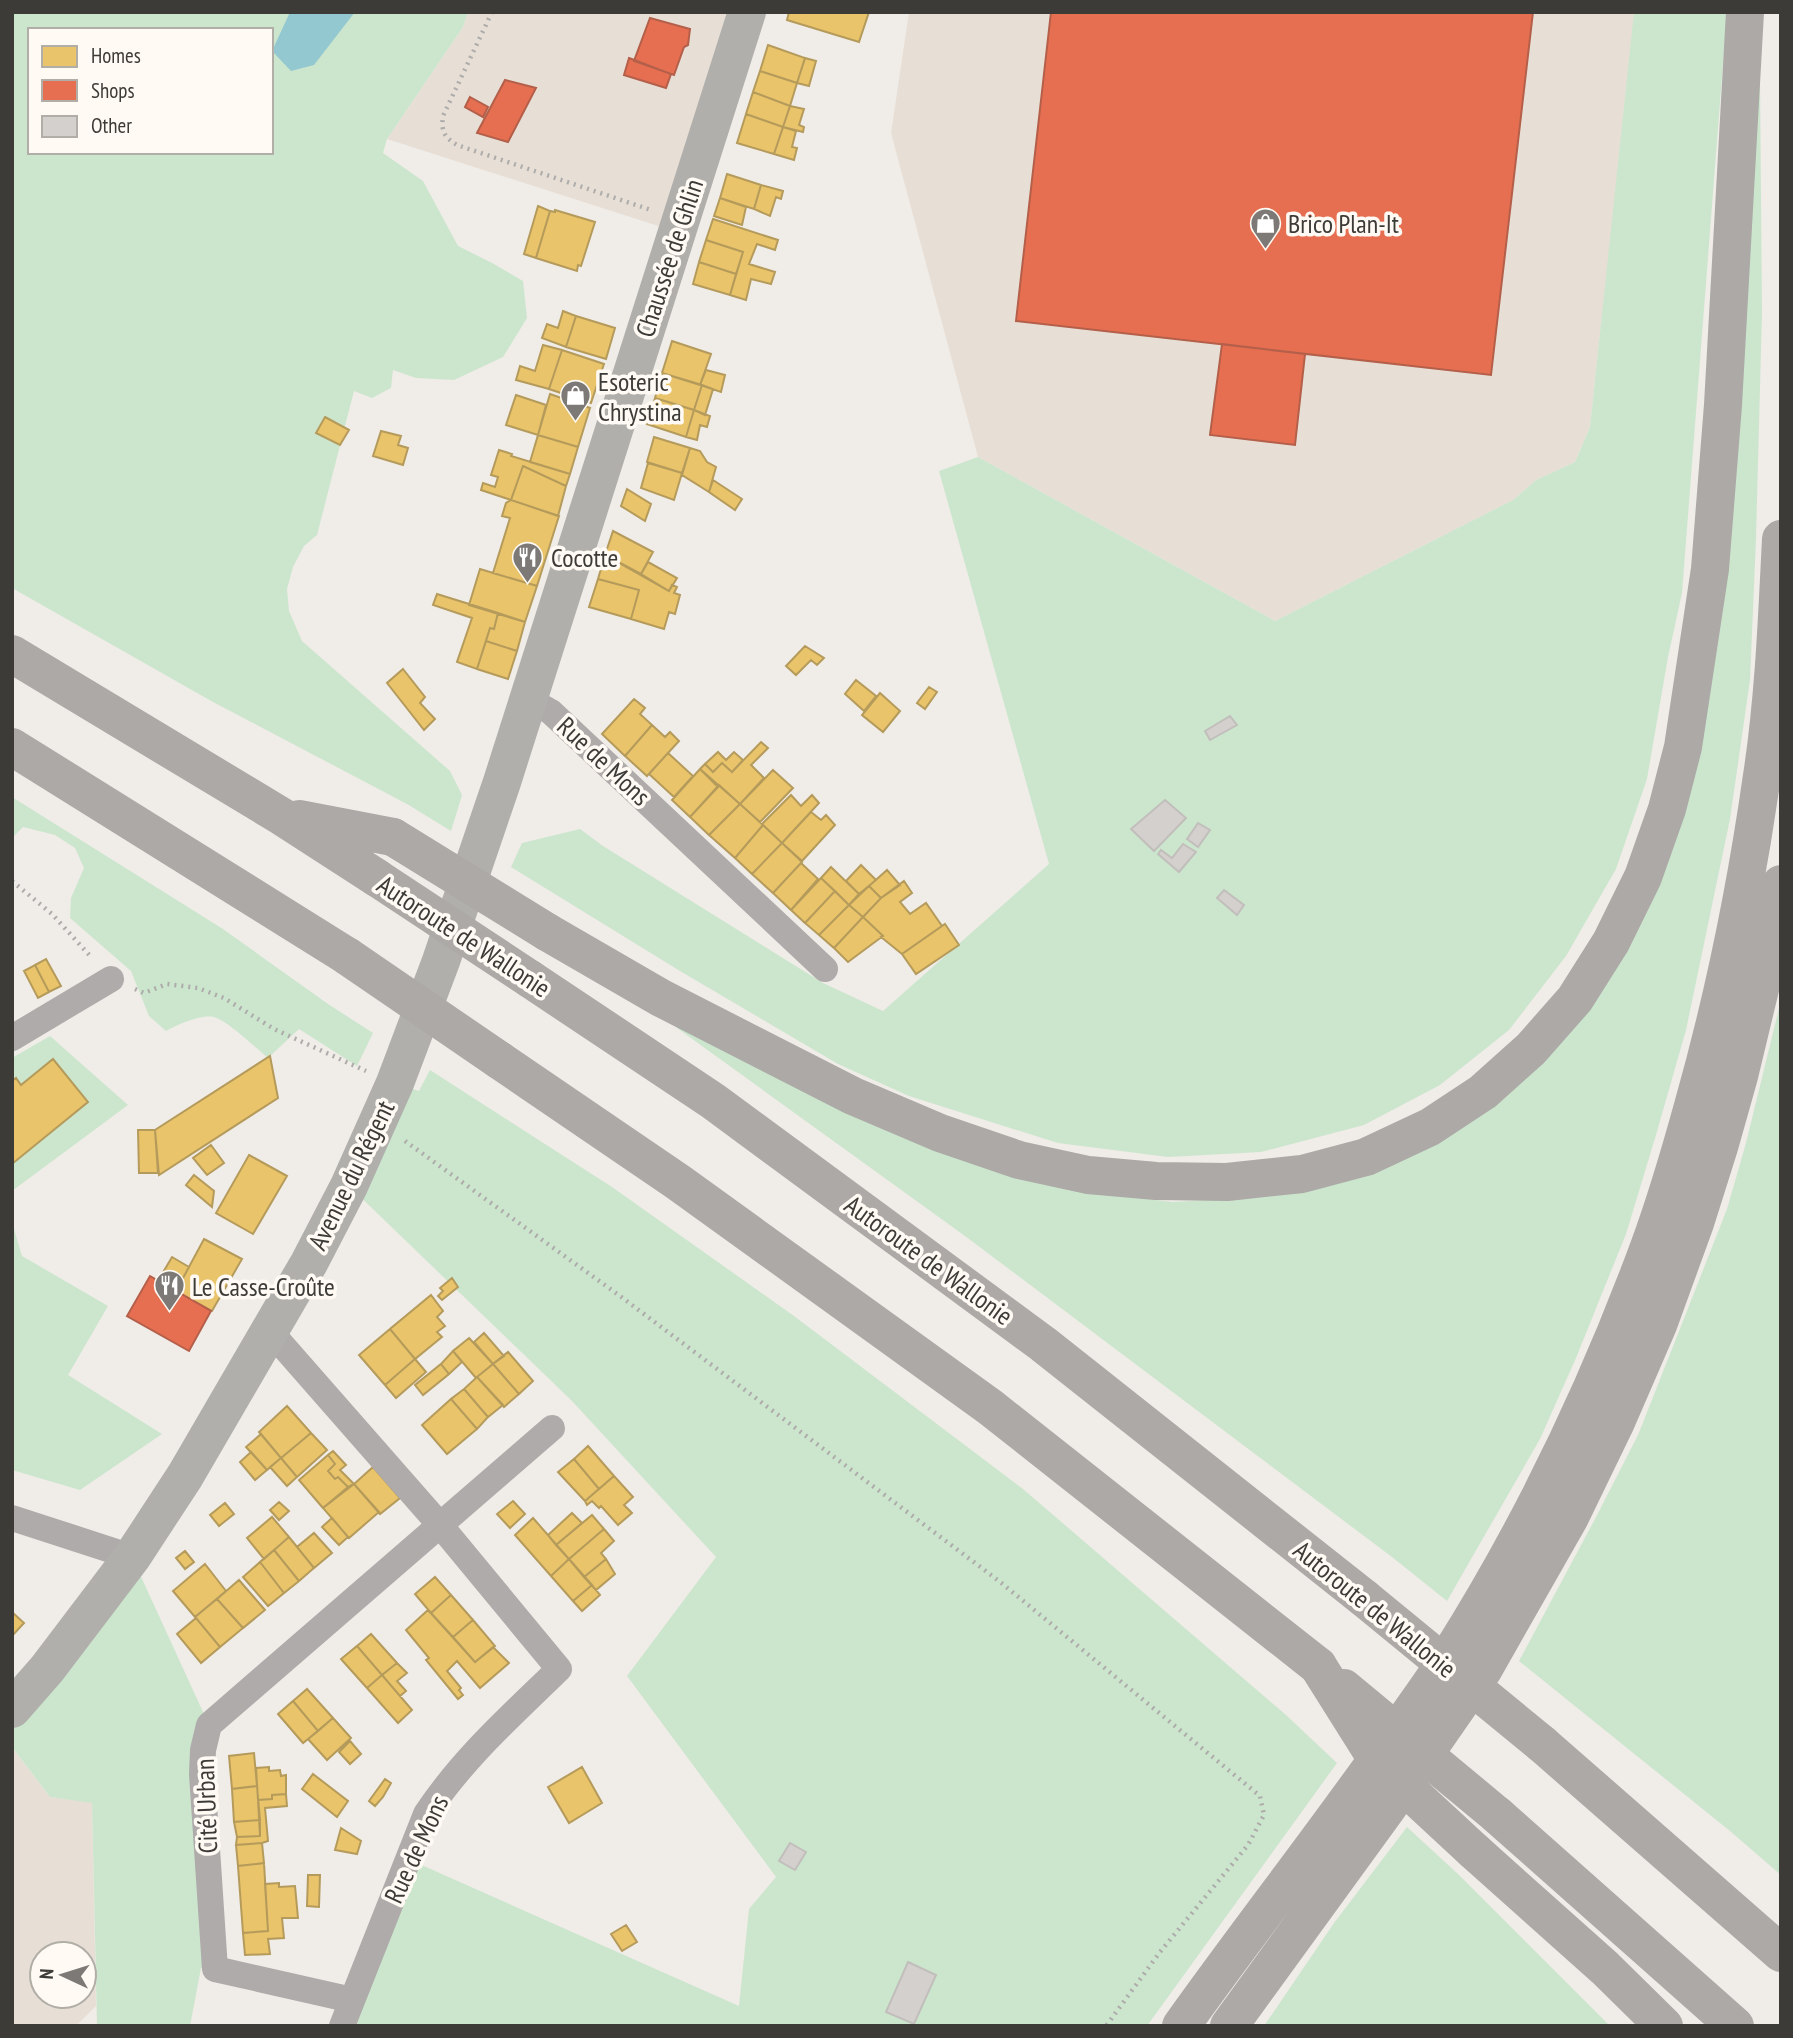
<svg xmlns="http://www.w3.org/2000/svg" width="1793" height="2038" font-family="'PT Sans Narrow',sans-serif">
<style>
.built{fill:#e7dfd5;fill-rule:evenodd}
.green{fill:#cce6ce;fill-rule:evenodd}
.water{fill:#94c8d0}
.homes{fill:#e9c46a;stroke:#b59b5b;stroke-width:2}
.shops{fill:#e76f51;stroke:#b45f4a;stroke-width:2}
.building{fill:#d3d0cd;stroke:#c1bebb;stroke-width:2}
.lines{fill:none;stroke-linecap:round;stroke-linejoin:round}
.path{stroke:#aeacab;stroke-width:4.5;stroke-dasharray:2 5;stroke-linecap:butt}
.street{stroke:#aeabaa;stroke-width:26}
.primary{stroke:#b0afac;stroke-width:38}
.highway{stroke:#aca9a7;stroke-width:38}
.highway-bridge{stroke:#aca9a7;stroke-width:38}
.labels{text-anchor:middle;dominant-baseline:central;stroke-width:7;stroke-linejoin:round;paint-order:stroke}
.poi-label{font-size:26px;fill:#3d3b38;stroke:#fffaf3;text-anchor:start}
.street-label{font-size:26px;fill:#3d3b38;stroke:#fffaf3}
</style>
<rect width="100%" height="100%" fill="#f0ece8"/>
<path class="built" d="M468,12H747L677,232L387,139L463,27Z
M909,12H1699L1602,316L1590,427L1575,462L1536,480L1513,500L1275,621L978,457L891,133Z
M12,1747L50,1797L92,1802L96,2006L76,2026H12ZM42,1954H84V1996H42Z"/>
<path class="green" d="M12,12H468L463,27L387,139L383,153L423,181L458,246L494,264L523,281L527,318L503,357L454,380L416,378L393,370L391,388L372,398L354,391L317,535L304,546L293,567L287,589L289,611L302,641L450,771L462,795L451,831L407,804L213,702L12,588ZM30,30H271V152H30Z
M1634,12H1727L1682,593L1668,657L1647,779L1616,869L1566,956L1509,1030L1440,1085L1364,1125L1261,1152L1168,1157L1058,1143L909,1096L838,1064L680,971L511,867L522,843L580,829L603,846L823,983L883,1011L1049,864L939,471L978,457L1275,621L1513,500L1536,480L1575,462L1590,427Z
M1760,75L1762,313L1756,538L1750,680L1730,819L1686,1030L1656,1135L1626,1234L1576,1358L1540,1439L1447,1601L1392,1557L965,1236L677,1028L683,1020L1091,1192L1172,1202L1264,1197L1445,1133L1642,922Z
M12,797L223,929L328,1004L373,1033L357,1066L299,1029L268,1058C256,1048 228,1021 214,1017C200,1014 177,1025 166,1031L149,1016L131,971L70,918L71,898L84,868L75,848L55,835L23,827L12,838Z
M1781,1000V1875L1730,1831L1519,1661L1595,1519L1638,1435L1683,1321L1727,1209L1746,1143Z
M50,1036L128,1105L12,1191V1058Z
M430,1070L612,1187L794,1316L1023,1489L1286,1715L1337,1763L1147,2026H342L408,1859L739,2006L749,1909L776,1877L627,1676L716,1557L572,1401L349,1186L395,1083L419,1091Z
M12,1222L22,1256L108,1306L68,1375L162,1434L80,1490L12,1470Z
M132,1557L209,1725L215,1969L201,1968L190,2026H97L92,1803L50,1797L12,1747V1709Z
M1407,1827L1459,1875L1610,2026H1264L1334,1923Z"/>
<path class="water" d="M290,12H355L314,65L291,71L272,51Z"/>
<path class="homes" d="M789,12H869L859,42L787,20Z
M768,45L805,58L797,83L760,71Z
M805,58L816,61L809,86L797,83Z
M760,71L797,83L790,106L753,92Z
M753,92L790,106L783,127L746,114Z
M790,106L804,109L799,125L804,127L803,132L783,127Z
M746,114L783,127L774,154L737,143Z
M783,127L796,131L792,147L797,148L794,160L774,154Z
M727,174L761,185L754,209L720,198Z
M761,185L783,191L781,199L776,197L770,216L754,209Z
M720,198L746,207L742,225L714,216Z
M538,206L550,211L536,258L524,254Z
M555,210L595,222L581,266L578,265L577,271L536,258L550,211L555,212Z
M713,219L778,240L775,250L757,244L749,264L775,272L771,284L751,279L746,300L730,295L743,252L706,240Z
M706,240L743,252L736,274L699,262Z
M699,262L736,274L730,295L693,284Z
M563,311L576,316L566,347L542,338L547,324L558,328Z
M576,316L615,328L606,359L566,347Z
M672,341L711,354L700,385L662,373Z
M543,345L562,350L549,389L516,380L520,366L535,371Z
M562,350L604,364L591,403L549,389Z
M706,370L725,375L721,392L700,385Z
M662,373L702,385L694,410L655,398Z
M702,385L713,389L705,415L694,410Z
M550,394L590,408L578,447L538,435Z
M516,395L546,405L538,435L506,425Z
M655,398L694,410L686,437L647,424Z
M694,410L710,416L707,427L700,425L697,440L686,437Z
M325,417L349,430L340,445L316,433Z
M381,431L401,436L398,445L408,448L403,465L373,456Z
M538,435L578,447L570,474L530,462Z
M654,437L690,448L682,473L647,462Z
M690,448L700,451L707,462L716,467L709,492L682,475Z
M499,450L512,454L511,456L570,474L566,486L523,466L511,500L481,490L483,483L495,487L498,477L491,475Z
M648,463L682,473L674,500L641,488Z
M523,466L566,486L558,516L511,500Z
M713,480L742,499L735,510L709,492Z
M627,489L651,504L645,521L621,506Z
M511,500L559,516L537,586L493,573L510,518L502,516L506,503Z
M613,531L653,552L641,574L605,555Z
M605,555L669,591L672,585L677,587L674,593L680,595L675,614L669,612L664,629L631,619L639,590L598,579Z
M648,562L677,578L669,591L641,574Z
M480,569L537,586L525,622L469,605Z
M598,579L639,590L631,619L589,607Z
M437,594L498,613L494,629L490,628L477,669L457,662L472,618L433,605Z
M498,613L525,622L517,651L486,641L490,628L494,629Z
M486,641L517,651L508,679L477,669Z
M805,646L824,658L817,665L811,660L796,675L786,666Z
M403,669L425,697L420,703L435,719L424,730L387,683Z
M856,680L876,696L864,711L845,694Z
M929,687L937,692L925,709L917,703Z
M880,693L900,711L883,732L862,715Z
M634,699L645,708L640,714L652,725L625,756L602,734Z
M652,725L665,737L670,732L679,741L647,776L625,756Z
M761,742L768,748L751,765L764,778L740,804L700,769L705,764L713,772L722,763L732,772Z
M718,752L726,760L734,752L743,760L732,772L722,763L713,772L705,764Z
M668,753L693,776L674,797L649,774Z
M700,769L718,787L690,817L672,800Z
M773,770L793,788L760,822L740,804Z
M719,785L740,804L709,835L690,817Z
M791,795L801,806L812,795L819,803L782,843L762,824Z
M740,804L763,825L735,858L709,835Z
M811,812L821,820L826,815L835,825L802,861L782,843Z
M763,825L782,843L752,874L735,858Z
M782,843L802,862L773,893L752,874Z
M801,863L818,879L791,910L773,893Z
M861,865L876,880L859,894L846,881Z
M831,867L859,894L849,905L821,878Z
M887,870L900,885L881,898L869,886Z
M821,878L835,891L805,923L791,910Z
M904,881L912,893L900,902L910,914L926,903L942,926L902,954L881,937L883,936L863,917L881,898Z
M869,886L881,898L863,917L849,905Z
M835,891L849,905L819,935L805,923Z
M849,905L863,917L834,948L819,935Z
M863,917L883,936L848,962L834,948Z
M945,924L959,945L916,974L902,954Z
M46,959L61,986L49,992L35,965Z
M35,965L49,992L38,998L24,971Z
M270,1056L278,1098L159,1175L155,1130Z
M53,1059L88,1102L12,1164V1081L16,1078L21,1085Z
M138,1130H155L158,1173H139Z
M211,1145L224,1163L207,1175L193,1158Z
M249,1155L287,1176L253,1234L216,1213Z
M194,1175L214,1191L212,1207L186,1185Z
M204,1239L242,1259L212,1311L176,1291Z
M172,1257L189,1267L176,1291L158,1281Z
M452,1278L458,1287L442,1300L438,1296L443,1291L440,1288Z
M431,1295L443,1311L437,1317L445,1326L437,1332L442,1337L415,1359L390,1329Z
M390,1329L415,1359L385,1385L359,1355Z
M484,1333L504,1356L493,1364L474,1342Z
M469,1338L493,1364L477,1377L503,1405L488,1417L464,1389L476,1378L453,1351Z
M453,1351L462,1362L449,1374L441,1364Z
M508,1352L533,1381L519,1394L493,1364Z
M415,1359L426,1372L396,1398L385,1385Z
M441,1364L449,1374L423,1395L415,1385Z
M493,1364L519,1394L504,1407L477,1377Z
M464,1389L488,1417L477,1429L451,1399Z
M451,1399L477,1429L447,1454L422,1425Z
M287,1406L311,1433L281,1458L259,1432Z
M311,1433L327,1450L297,1477L281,1458Z
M261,1434L281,1458L267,1470L246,1447Z
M588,1446L614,1476L599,1489L574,1459Z
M333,1451L346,1465L340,1470L354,1484L348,1487L338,1477L335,1479L328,1471L335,1464L328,1455Z
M251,1452L267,1470L255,1480L240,1462Z
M328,1455L335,1464L328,1471L335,1479L338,1477L348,1487L323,1508L299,1480Z
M281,1458L297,1477L287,1486L270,1467Z
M574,1459L599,1489L585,1501L558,1472Z
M373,1467L400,1498L380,1514L354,1484Z
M614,1476L633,1497L624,1505L632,1513L618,1525L601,1506L599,1508L592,1501L587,1505L585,1501Z
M354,1484L379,1512L349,1538L323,1508Z
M513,1501L525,1514L510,1528L497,1514Z
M279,1502L289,1511L279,1520L270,1510Z
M225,1503L234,1514L219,1526L210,1515Z
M572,1513L582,1523L556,1545L548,1535Z
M592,1515L604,1529L569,1559L556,1545Z
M272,1517L289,1537L264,1559L247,1538Z
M332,1518L348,1537L339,1545L322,1527Z
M533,1518L569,1559L551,1576L515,1535Z
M604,1529L614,1541L601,1553L606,1559L584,1577L569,1559Z
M314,1533L332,1553L314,1568L297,1547Z
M289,1537L314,1568L299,1581L274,1550Z
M274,1550L299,1581L284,1593L260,1562Z
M185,1551L194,1562L185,1569L176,1558Z
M569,1559L592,1585L573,1601L551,1576Z
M606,1559L615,1574L596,1590L584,1577Z
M260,1562L284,1593L268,1606L243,1577Z
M205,1564L226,1591L195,1617L173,1591Z
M435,1577L451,1595L431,1613L415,1594Z
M239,1580L265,1610L243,1628L217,1599Z
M592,1585L600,1595L582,1611L573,1601Z
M451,1595L473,1620L453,1637L431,1613Z
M217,1599L243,1628L220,1647L195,1617Z
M428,1610L475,1662L493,1647L509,1663L480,1688L457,1661L447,1671L461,1688L459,1690L463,1695L458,1699L426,1660L429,1658L406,1630Z
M12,1612L24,1623L12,1636Z
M196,1618L220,1647L201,1663L177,1634Z
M473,1620L495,1646L475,1662L453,1637Z
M371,1634L397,1663L382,1675L357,1646Z
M357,1646L382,1675L367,1688L341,1659Z
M397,1663L407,1673L397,1681L406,1691L400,1696L382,1675Z
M382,1675L412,1710L398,1723L367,1688Z
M307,1689L333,1718L318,1731L293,1701Z
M293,1701L318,1731L303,1743L278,1714Z
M333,1718L351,1738L327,1760L308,1739Z
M350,1741L361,1754L350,1764L339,1752Z
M254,1753L257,1786L232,1789L229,1756Z
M269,1767V1771L280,1770L281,1776L286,1775V1794L272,1795V1799L258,1800L256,1768Z
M582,1767L602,1803L569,1823L548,1787Z
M313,1774L348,1801L337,1817L302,1789Z
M385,1779L391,1783L383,1797L375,1806L369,1801Z
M257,1786L260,1820L234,1822L232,1789Z
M286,1794L287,1806L265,1808L268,1841L262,1843L236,1845L237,1837L260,1836L258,1800L272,1799V1795Z
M260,1820V1836L237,1837L234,1822Z
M341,1828L361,1841L357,1854L335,1850Z
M262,1843L264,1863L238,1866L236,1845Z
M264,1863L268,1931L243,1933L238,1866Z
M308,1875H320L319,1907L307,1906Z
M279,1883V1887L295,1886L298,1918H282L284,1938L268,1939L270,1954L245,1955L243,1933L268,1931L265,1884Z
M626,1925L637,1942L622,1951L611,1934Z"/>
<path class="shops" d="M1051,12H1533L1491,375L1016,321Z
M650,18L690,29L688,45L684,47L674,75L634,61Z
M629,58L671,74L666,88L624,75Z
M505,80L536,88L508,142L477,133Z
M470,97L488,107L483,117L465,107Z
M1222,344L1305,354L1295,445L1210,435Z
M150,1276L211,1311L189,1351L127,1316Z"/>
<path class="building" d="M1230,716L1237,725L1210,740L1205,731Z
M1165,800L1186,818L1154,851L1131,829Z
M1198,823L1210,830L1198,847L1187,839Z
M1183,844L1196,852L1179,872L1158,854L1161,850L1172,858Z
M1224,890L1244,905L1237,915L1217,898Z
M790,1843L806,1852L795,1870L779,1861Z
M908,1962L936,1975L914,2024L886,2012Z"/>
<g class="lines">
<path class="path" d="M492,12L443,116C441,131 444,137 457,145L651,210
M12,881L52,914L92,958
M135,989L144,993L167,984L198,988L224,998L274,1029L366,1071
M405,1141L620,1296L999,1581L1260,1796L1264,1815L1248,1845L1160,1952L1106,2026"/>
<path class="street" d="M528,699L551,712L825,969
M12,1038L111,979
M269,1330L440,1525L559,1669C512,1715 463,1758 426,1814L342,2026
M12,1518L132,1557
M352,2000L215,1969L202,1774L203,1750L209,1725L552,1428"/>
<path class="primary" d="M12,1709L47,1669L132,1557L185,1476L309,1263L349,1186L395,1083L441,961L502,782L747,12"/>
<path class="highway" d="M12,654L281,816L377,878
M12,747L347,956
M299,819L393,837
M547,932L661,998L853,1096L940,1133L1019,1160L1088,1175L1156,1181L1227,1182L1302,1174L1366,1157L1430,1127L1483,1092L1531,1049L1575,999L1611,942L1643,877L1667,809L1683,747L1710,569L1723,405L1745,12
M530,979L713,1101L1043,1344L1364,1598
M499,1060L678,1182L990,1407L1318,1666
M1542,1744L1781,1953
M1497,1815L1735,2026
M1474,1851L1605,1968L1664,2026
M1181,2026C1253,1925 1329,1829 1400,1727C1417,1703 1435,1679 1451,1653C1531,1526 1597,1388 1649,1247C1666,1201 1680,1153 1693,1106C1724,997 1746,888 1762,776C1774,698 1777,618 1781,539
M1229,2026L1388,1807L1483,1670L1570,1517L1616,1422L1658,1325L1695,1223L1719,1147L1739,1076L1766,964L1781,884"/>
<path class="highway-bridge" d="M393,837L547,932
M377,878L530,979
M347,956L499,1060
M1364,1598L1542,1744
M1318,1666L1379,1763L1474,1851
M1344,1688L1497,1815"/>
</g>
<defs>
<symbol id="shop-pin" viewBox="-11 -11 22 30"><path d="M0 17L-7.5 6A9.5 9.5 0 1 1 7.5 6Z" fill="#7c7976" stroke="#fffaf3"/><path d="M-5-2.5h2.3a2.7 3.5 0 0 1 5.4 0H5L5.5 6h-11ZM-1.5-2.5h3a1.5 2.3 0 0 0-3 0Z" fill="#fff"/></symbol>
<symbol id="restaurant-pin" viewBox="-11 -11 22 30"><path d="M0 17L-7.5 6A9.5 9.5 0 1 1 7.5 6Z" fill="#7c7976" stroke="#fffaf3"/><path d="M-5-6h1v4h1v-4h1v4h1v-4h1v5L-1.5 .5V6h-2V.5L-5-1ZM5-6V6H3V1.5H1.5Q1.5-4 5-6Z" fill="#fff"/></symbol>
</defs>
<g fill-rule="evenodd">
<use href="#shop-pin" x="1248" y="206" width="35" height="47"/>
<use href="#shop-pin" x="558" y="378" width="35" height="47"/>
<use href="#restaurant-pin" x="510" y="540" width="35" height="47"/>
<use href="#restaurant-pin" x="152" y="1268" width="35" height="47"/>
</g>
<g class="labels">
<g class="poi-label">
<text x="1288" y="223">Brico Plan-It</text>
<text x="598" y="381">Esoteric<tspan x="598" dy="30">Chrystina</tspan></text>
<text x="551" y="557">Cocotte</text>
<text x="192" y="1286">Le Casse-Croûte</text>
</g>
<g class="street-label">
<text transform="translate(669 258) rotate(-72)">Chaussée de Ghlin</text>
<text transform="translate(604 761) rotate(43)">Rue de Mons</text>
<text transform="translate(464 936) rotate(33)">Autoroute de Wallonie</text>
<text transform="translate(351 1175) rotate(-64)">Avenue du Régent</text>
<text transform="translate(929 1260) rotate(36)">Autoroute de Wallonie</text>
<text transform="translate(1375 1609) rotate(39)">Autoroute de Wallonie</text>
<text transform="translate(206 1806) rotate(-92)">Cité Urban</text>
<text transform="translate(416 1849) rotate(-65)">Rue de Mons</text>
</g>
</g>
<rect width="1793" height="2038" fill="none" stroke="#3d3b38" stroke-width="28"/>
<rect x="28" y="28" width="245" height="126" fill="#fffaf3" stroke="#b1aea8" stroke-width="2"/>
<rect x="42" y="46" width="35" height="21" fill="#e9c46a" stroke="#b1aea8" stroke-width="2"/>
<text x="91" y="63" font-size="21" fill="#3d3b38">Homes</text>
<rect x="42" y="80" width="35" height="21" fill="#e76f51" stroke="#b1aea8" stroke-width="2"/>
<text x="91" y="98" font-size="21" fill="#3d3b38">Shops</text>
<rect x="42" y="116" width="35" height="21" fill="#d3d0cd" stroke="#b1aea8" stroke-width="2"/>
<text x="91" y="133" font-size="21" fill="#3d3b38">Other</text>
<g transform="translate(63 1975) rotate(274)"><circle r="33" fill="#fffaf3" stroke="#b1aea8" stroke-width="2"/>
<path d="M0-5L12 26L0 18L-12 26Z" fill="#7c7976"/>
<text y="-10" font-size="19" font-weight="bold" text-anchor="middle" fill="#3d3b38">N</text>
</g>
</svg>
